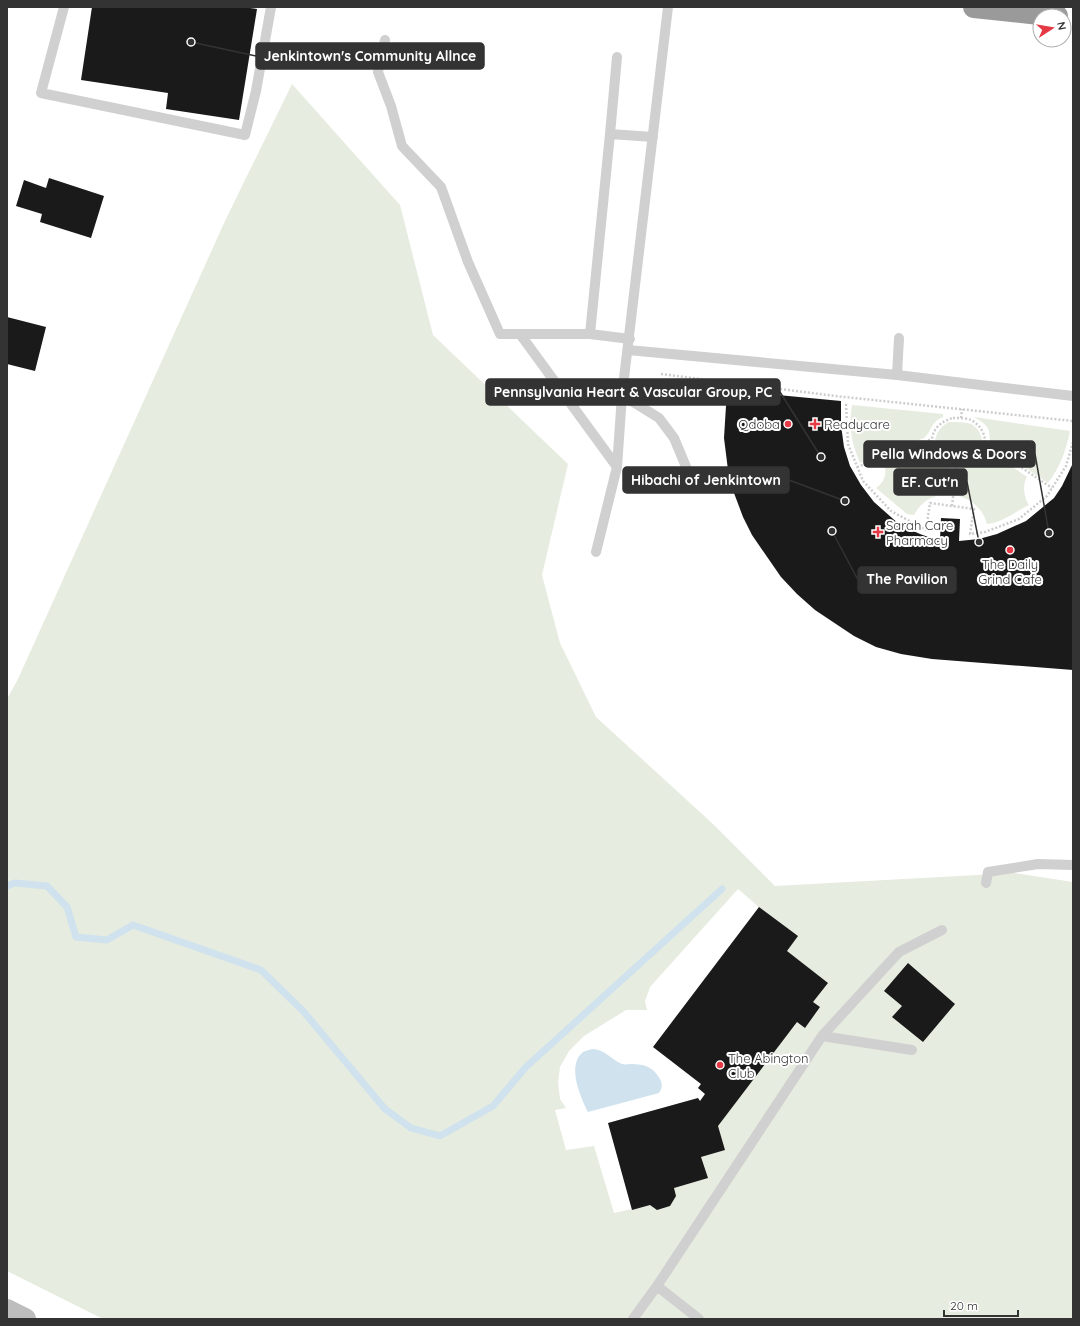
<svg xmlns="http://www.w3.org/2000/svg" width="1080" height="1326" font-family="Quicksand,sans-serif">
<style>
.green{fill:#e6ecdf;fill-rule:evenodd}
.water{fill:#cfe2ee}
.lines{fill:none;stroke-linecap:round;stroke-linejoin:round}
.stream{stroke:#cfe2ee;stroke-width:7}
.building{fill:#1a1a1a}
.path{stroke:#cdcdcd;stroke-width:2.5;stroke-dasharray:2 2;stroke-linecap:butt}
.lane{stroke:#d0d0d0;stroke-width:10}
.secondary{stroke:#bdbdbd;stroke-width:22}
.highway{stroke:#9a9a9a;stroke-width:22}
.poi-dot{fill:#e63946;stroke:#fff;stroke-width:1.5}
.labels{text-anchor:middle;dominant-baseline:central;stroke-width:4;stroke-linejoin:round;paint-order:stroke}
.poi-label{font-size:13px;fill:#333;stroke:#fff;text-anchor:start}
.leader{fill:none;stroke:#333;stroke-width:1.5}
.callout-dot{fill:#333;stroke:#fff;stroke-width:1.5}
.callout{fill:#333;stroke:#333;stroke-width:1.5}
.callout-label{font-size:14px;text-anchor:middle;font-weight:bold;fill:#fff}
</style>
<rect width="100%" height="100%" fill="#fff"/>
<path class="green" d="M292,84L400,205L433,335L568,464L542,575L560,643L596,717L713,824L775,886L1014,873L1073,882V1319H103L7,1271V699L18,679L225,221ZM738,889L759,907L653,1047L701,1084L698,1088L705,1094L700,1101L698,1098L608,1123L632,1209L614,1213L594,1146L566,1150L555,1110L566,1108L560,1099L558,1082L560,1067L569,1051L584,1036L626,1010H647L645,1001L650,987Z
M852,405L943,414V417C930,422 932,432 924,438L860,463C851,441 849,429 852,405Z
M974,417L1070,431C1066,451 1060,467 1048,483L992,445C989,440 990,437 989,431C987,424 980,421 974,417Z
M949,422C956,422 965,422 971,424C983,430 987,449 974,456C970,458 966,458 962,458C956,459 949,458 944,455C928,447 936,428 949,422Z
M925,445L929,446C933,458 939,461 950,464L948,494C932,495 922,501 914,515L907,514L876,488C886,481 887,472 884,461Z
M990,451L1027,477C1022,484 1024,498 1029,505C1016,511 1002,523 987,524C983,509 973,501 959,496L963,466L979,461L987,452Z"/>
<path class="water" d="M592,1049C605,1049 610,1059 622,1064C625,1065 628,1064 631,1064C645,1064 653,1067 660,1079C663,1085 662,1088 659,1093L588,1112C581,1098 566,1065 583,1052C585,1051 589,1050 592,1049Z"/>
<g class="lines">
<path class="stream" d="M7,886L15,883L47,886L67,907L76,937L107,940L133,925L261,970L303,1011L385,1109L411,1128L440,1136L493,1106L526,1067L722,889"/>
</g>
<path class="building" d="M92,7H242L257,9L239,120L166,109L168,93L81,80Z
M49,178L104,196L91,238L40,222L42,214L16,206L24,180L46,188Z
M7,317L46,327L35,371L7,364Z
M727,390L841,401V425L844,447L850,466L861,485L874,502L900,525L920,534L934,539H940L941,518L960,519L959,541L979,539L997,534L1026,521L1054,498L1062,486L1073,463V670L932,659L901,654L876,647L854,636L815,610L797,594L781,577L752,535L743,517L734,493L728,470L724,438Z
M759,907L798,936L787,951L828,983L813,1002L820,1007L805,1028L797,1022L718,1126L725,1150L701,1157L708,1178L674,1188L676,1196L670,1206L657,1210L650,1205L632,1210L608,1123L698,1098L700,1101L705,1094L698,1088L701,1084L653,1047Z
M908,963L955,1004L923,1042L892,1017L902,1006L884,991Z"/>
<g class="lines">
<path class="path" d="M661,374L835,396L1073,421
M846,404L848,444L863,481L891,511L926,530L930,503L974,509L970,534L985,532L1019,519L1047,496L1066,466L1073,442
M953,418C959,418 966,418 971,420C983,426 990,442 981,454C976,460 970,462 962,463C928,465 920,427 953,418Z
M961,418L962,409
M985,443L1052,488
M857,467L932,439
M952,506L957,463"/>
<path class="lane" d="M64,7L41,93L245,135L256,91L271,7
M385,40L378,72L391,106L402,146L441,187L468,262L500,334H590L630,339
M617,57L610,134L653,137
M520,334L617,467
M590,334L610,134
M628,350L897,375L1073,396
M897,375L899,338
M622,395L659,418L674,438L692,481
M596,552L617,467L622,395L668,7
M986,883L988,872L1038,864L1073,865
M822,1036L899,952L942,930
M657,1286L699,1319
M633,1319L657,1286L822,1036L912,1050"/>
<path class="secondary" d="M7,1310L25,1319"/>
<path class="highway" d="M974,7L1057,16"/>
</g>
<g class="poi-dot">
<circle cx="788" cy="424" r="4"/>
<path d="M813 418h4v4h4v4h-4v4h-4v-4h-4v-4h4z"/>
<path d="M876 526h4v4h4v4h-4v4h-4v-4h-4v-4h4z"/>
<circle cx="1010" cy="550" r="4"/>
<circle cx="720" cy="1065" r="4"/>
</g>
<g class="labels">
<g class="poi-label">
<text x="780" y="424" text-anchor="end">Qdoba</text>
<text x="824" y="424">Readycare</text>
<text x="886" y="525">Sarah Care<tspan x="886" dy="15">Pharmacy</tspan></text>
<text x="1010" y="564" text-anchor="middle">The Daily<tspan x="1010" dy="15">Grind Cafe</tspan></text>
<text x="728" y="1058">The Abington<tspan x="728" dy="15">Club</tspan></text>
</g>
</g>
<path class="leader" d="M191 42L256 56M821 457L780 392M1049 533L1035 454M845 501L789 480M979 542L967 482M832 531L858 580"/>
<g class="callout-dot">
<circle cx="191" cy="42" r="4"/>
<circle cx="821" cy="457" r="4"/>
<circle cx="1049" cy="533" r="4"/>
<circle cx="845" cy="501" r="4"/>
<circle cx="979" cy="542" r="4"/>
<circle cx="832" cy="531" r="4"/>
</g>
<g class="callout">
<rect x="256" y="43" width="228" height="26" rx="4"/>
<rect x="486" y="379" width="294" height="26" rx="4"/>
<rect x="864" y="441" width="171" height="26" rx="4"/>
<rect x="623" y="467" width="166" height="26" rx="4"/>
<rect x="894" y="469" width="73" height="26" rx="4"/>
<rect x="858" y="567" width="98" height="26" rx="4"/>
</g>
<g class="callout-label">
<text x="370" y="61">Jenkintown's Community Allnce</text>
<text x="633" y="397">Pennsylvania Heart &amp; Vascular Group, PC</text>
<text x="949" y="459">Pella Windows &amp; Doors</text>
<text x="706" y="485">Hibachi of Jenkintown</text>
<text x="930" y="487">EF. Cut'n</text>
<text x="907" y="584">The Pavilion</text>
</g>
<rect width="1080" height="1326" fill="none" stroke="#333333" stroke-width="16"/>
<g transform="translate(1052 28) rotate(78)"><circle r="19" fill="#ffffff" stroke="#adadad"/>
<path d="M0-3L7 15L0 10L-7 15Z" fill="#e63946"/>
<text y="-6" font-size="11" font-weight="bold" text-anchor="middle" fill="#333333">N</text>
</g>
<path d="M944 1310v6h74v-6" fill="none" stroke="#333333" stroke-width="2"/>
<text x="950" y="1310" font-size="12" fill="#333333" stroke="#ffffff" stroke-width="3" paint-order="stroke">20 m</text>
</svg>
